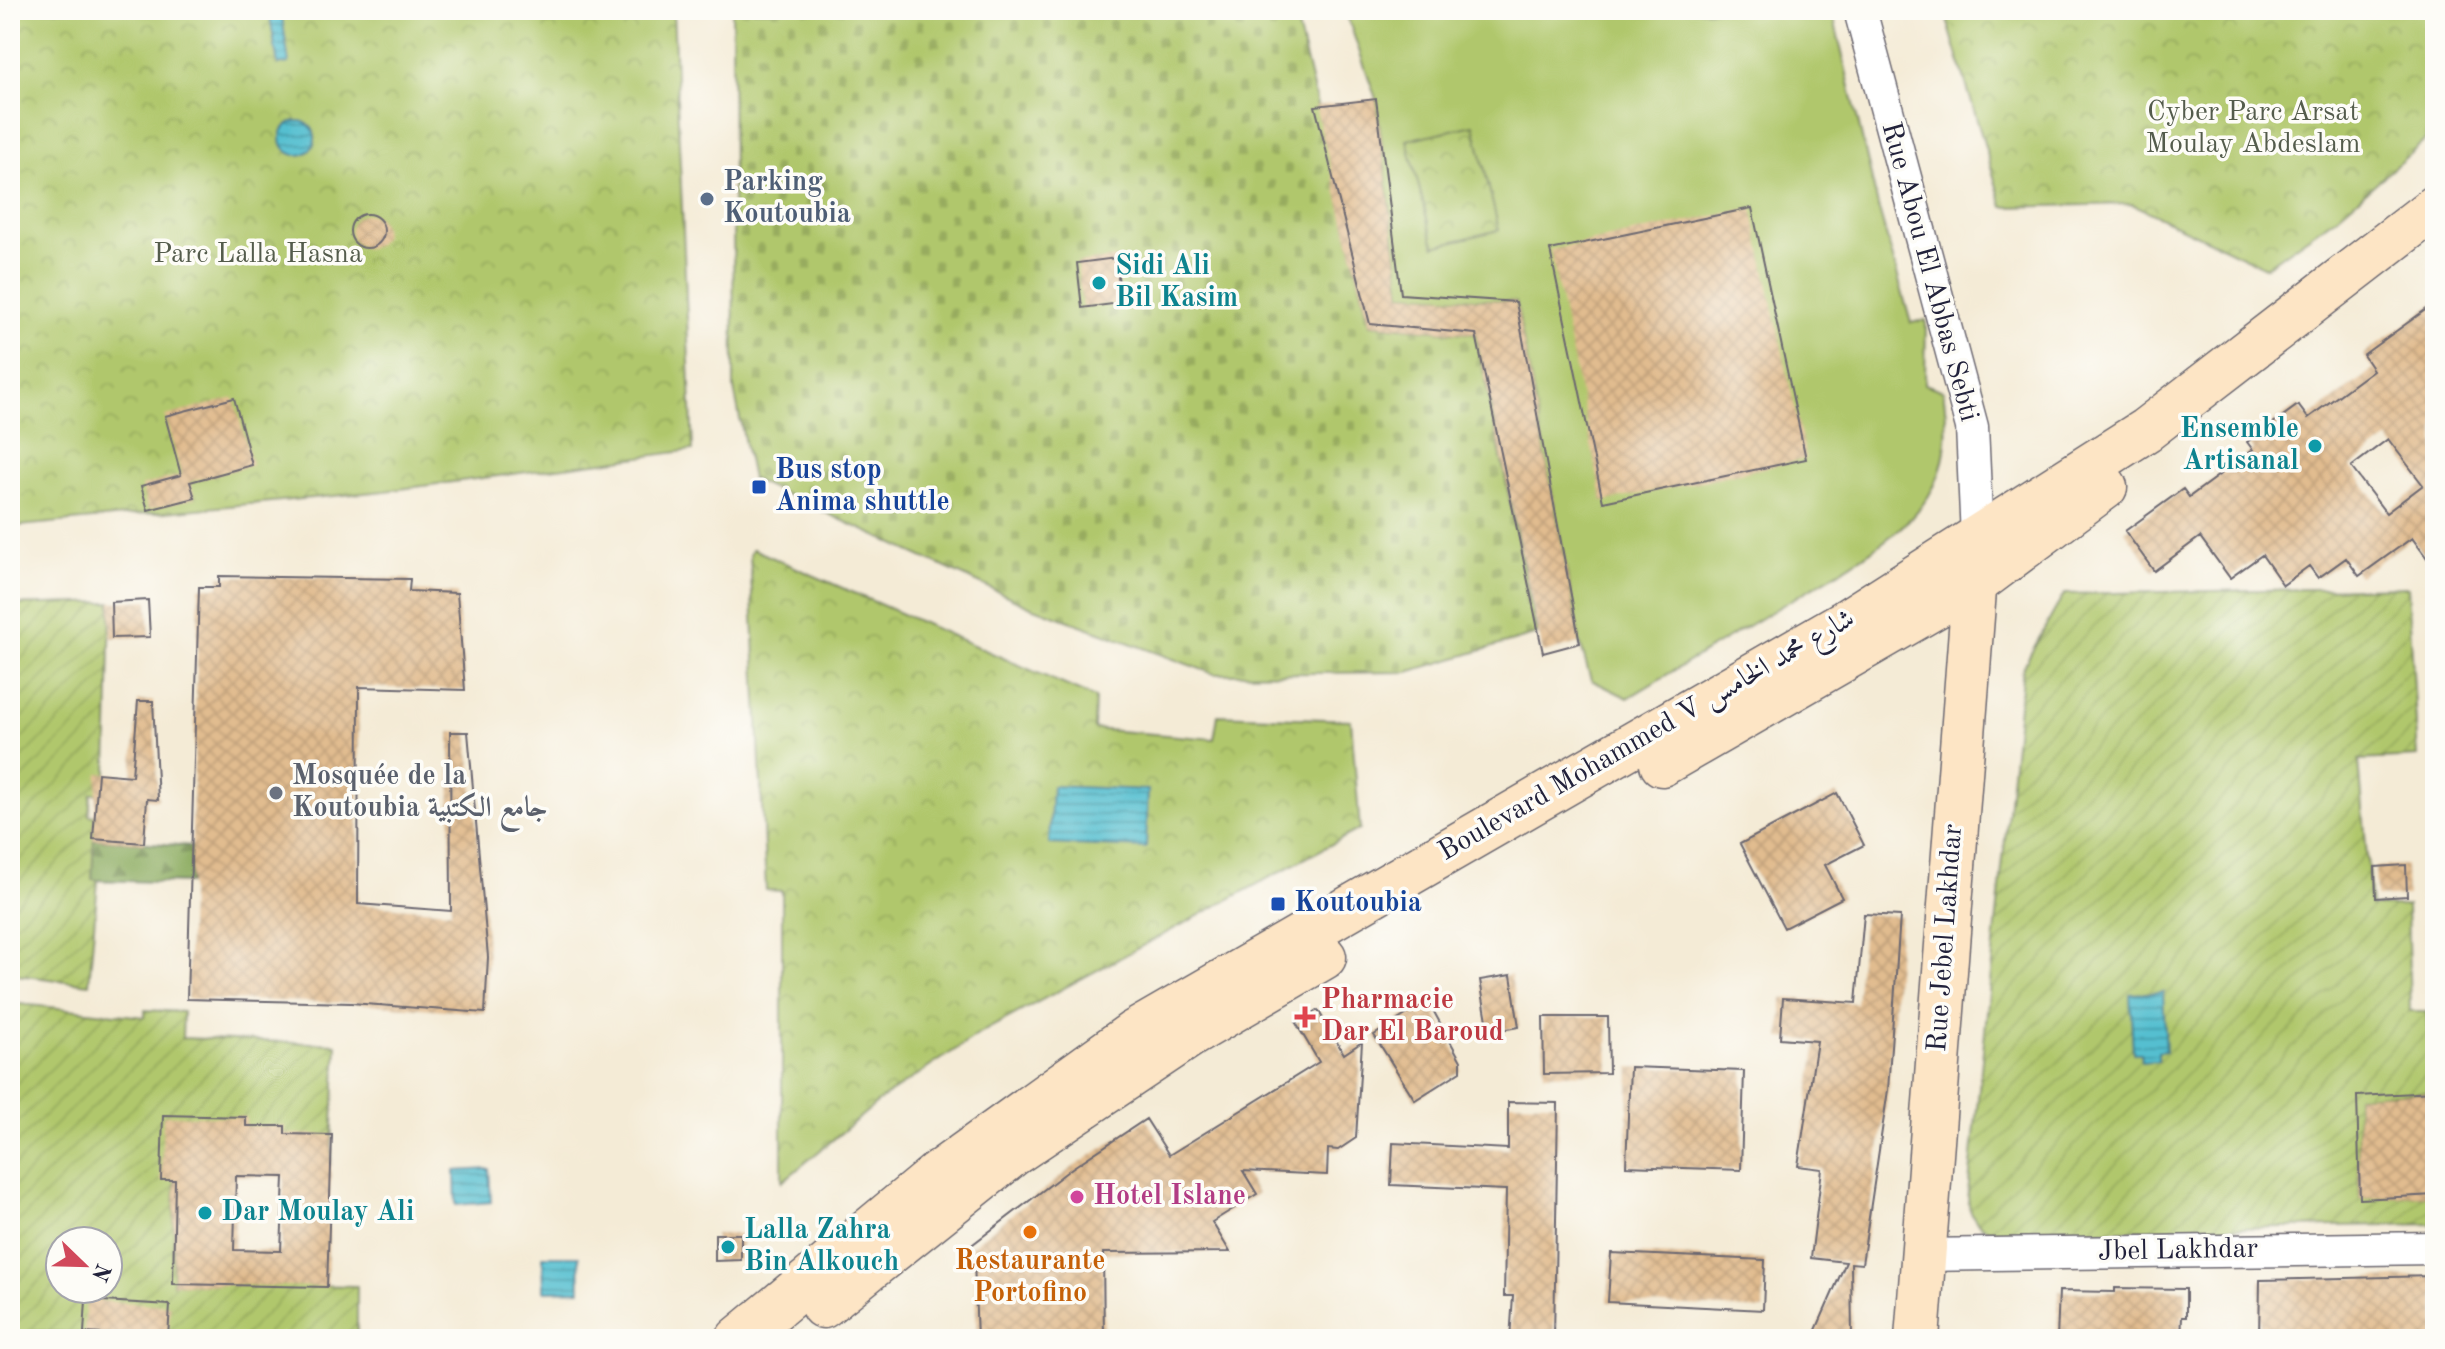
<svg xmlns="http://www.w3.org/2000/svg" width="2445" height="1349" font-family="'Old Standard TT',Amiri,serif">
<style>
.grass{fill:#b0c76c;stroke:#697454;stroke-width:2}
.forest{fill:url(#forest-firs);stroke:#57674e;stroke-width:2}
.cemetery{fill:url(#cemetery-stones);stroke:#697454;stroke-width:2}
.park{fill:url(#park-crowns);stroke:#697454;stroke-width:2}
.garden{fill:url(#garden-furrows);stroke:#697454;stroke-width:2;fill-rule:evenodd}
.water{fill:url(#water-rules);stroke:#3b7086;stroke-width:2}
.building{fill:url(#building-cross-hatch);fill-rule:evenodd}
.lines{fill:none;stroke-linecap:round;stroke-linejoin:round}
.street-casing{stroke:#6c6871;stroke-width:35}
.secondary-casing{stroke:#6c6871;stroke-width:47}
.street{stroke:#fff;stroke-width:32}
.secondary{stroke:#fde5c5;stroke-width:44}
.service-dot{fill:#5c6f8a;stroke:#fdfcf7;stroke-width:3}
.culture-dot{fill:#0f9aa8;stroke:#fdfcf7;stroke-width:3}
.transit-dot{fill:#1a4fb4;stroke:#fdfcf7;stroke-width:3}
.worship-dot{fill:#6b7280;stroke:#fdfcf7;stroke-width:3}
.health-dot{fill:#e0444e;stroke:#fdfcf7;stroke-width:3}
.hotel-dot{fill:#d1479c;stroke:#fdfcf7;stroke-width:3}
.food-dot{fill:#e8710a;stroke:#fdfcf7;stroke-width:3}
.labels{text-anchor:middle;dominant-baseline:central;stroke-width:7;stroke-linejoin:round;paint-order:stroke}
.park-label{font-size:28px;fill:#545c4c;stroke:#fdfcf7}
.service-label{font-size:28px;font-weight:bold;fill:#4e5e75;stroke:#fdfcf7;text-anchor:start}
.culture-label{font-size:28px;font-weight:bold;fill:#0d838f;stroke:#fdfcf7;text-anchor:start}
.street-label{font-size:28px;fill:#22223b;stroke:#fdfcf7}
.transit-label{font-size:28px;font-weight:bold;fill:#164399;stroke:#fdfcf7;text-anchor:start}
.worship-label{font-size:28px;font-weight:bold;fill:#5b616d;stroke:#fdfcf7;text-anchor:start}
.health-label{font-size:28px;font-weight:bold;fill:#be3a42;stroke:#fdfcf7;text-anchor:start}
.hotel-label{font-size:28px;font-weight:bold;fill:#b23c85;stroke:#fdfcf7;text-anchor:start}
.food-label{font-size:28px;font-weight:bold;fill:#c56008;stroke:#fdfcf7}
</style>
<defs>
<pattern id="forest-firs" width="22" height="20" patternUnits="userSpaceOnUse" patternTransform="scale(2)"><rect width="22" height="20" fill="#8cac60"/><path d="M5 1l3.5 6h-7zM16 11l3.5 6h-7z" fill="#728c50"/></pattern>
<pattern id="cemetery-stones" width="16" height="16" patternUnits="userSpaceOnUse" patternTransform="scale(2)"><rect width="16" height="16" fill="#b0c76c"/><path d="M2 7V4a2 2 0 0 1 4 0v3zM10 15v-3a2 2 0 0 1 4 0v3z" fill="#97ab5e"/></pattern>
<pattern id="park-crowns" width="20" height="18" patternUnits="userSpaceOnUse" patternTransform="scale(2)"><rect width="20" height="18" fill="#b0c76c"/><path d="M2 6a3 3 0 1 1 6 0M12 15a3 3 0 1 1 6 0" fill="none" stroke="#97ab5e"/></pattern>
<pattern id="garden-furrows" width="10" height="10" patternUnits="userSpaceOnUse" patternTransform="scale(2)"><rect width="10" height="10" fill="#b0c76c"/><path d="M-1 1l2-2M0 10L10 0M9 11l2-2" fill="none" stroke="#97ab5e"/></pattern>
<pattern id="water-rules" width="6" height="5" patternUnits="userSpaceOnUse" patternTransform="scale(2)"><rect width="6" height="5" fill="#54bfd0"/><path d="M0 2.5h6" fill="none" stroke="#459baa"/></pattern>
<pattern id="building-cross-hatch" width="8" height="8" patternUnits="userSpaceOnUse" patternTransform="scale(2)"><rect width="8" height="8" fill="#e1bc8f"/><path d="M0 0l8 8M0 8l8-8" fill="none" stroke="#c1a17c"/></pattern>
</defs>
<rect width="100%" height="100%" fill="#fdfcf7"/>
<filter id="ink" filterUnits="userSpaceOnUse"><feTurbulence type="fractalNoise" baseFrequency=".0125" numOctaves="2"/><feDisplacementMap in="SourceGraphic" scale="16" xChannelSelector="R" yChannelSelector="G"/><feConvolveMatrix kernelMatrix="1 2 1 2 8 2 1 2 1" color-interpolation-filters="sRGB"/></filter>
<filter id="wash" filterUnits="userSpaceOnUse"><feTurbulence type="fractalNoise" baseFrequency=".006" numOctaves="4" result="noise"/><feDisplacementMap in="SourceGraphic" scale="32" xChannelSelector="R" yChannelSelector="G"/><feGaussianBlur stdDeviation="1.8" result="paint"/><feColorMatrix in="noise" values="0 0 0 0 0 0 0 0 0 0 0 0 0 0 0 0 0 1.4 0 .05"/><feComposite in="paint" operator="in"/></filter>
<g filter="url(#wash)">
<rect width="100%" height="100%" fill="#f4ebd6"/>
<path class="grass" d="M1345,10H1832L1878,206L1911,323L1926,320L1925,384L1943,391C1949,429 1949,464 1928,497C1900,540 1834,574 1791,600C1737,632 1683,665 1628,698L1591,680L1580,643L1516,302L1401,294L1376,99Z"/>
<path class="forest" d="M93,839L192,846L190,883L92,880Z"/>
<path class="cemetery" d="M732,10H1294L1370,324L1476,334L1537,634L1408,672L1214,674L1029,606L752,479L734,389Z"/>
<path class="park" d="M10,10H673L693,450L385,491L10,527Z
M1944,10H2435V132L2339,215L2265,267L2132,204L2003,207Z
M1474,125L1499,230L1434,246L1407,140Z
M753,549L1095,698L1094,729L1214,739L1218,715L1351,720L1360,829L982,1032L883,1098L782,1182V891L766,890L750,553Z"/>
<path class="garden" d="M2408,587L2418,757L2359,760L2371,906H2407L2410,1011H2427L2431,1092L2357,1096L2360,1198L2434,1195L2435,1224L1999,1233C1977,1227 1968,1217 1968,1194L2023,667L2064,594Z
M111,602L107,774L97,794H91L89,815L95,816L92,879L98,880L89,984L10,974V605Z
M10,1003L145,1017V1010L183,1012L182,1038L337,1044L331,1164L175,1180L173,1283L357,1286V1339H179L34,1331L33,1339H10ZM60,1241H108V1289H60Z"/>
<path class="water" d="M269,10H281L289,63L278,65Z
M281 138a17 17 0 1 1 34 0a17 17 0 1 1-34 0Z
M1052,786L1148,790L1146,848L1049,844Z
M2163,992L2166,1051L2158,1052V1061L2141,1062L2140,1053H2133L2130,994Z
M489,1169L491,1202L456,1205L455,1171Z
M543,1256H579L580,1290L544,1291Z"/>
<g id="blocks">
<path class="building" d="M1376,99L1401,294L1516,302L1580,643L1543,653L1476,334L1370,324L1315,106Z
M1752,208L1806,459L1603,502L1550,250Z
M350 231a17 17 0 1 1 34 0a17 17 0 1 1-34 0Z
M1116,258L1121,303L1082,308L1077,263Z
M2435,303V569L2412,538L2359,576L2346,558L2318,578L2309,566L2283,585L2262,555L2230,578L2200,537L2154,571L2125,531L2183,489L2189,497L2253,450L2247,442L2298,405L2308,418L2373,370L2363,355ZM2388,439L2423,485L2386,513L2351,467Z
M234,398L252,465L190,482L195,498L148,510L141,486L181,475L165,416Z
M219,576L410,579L409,591L457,593L465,690L359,687L358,904L451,911L450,732H468L488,957L485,1013L351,1003L187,999L199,587H219Z
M148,600L150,637L112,638L111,602Z
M138,701H153L158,800L147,799L144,843L93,839L98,773L132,776Z
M1837,793L1864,845L1825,865L1842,898L1784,928L1740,844Z
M2406,865L2407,896L2376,898L2375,867Z
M1864,914L1900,916L1888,1090L1862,1264L1851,1263L1852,1339H1812L1846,1262L1811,1258L1822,1169L1798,1166L1817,1041L1780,1038L1783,998L1856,1003Z
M1511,975L1519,1027L1489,1032L1480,980Z
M1428,1001L1461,1061V1071L1415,1100L1374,1035Z
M1318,1010L1344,1054L1362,1042L1356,1138L1338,1150L1328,1149L1327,1175L1243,1171L1257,1194L1212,1222L1230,1252L1103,1253L1104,1339H977L974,1260L967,1250L973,1244L1072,1168L1146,1119L1169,1155L1319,1062L1296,1023Z
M1543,1017H1608L1609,1073L1544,1074Z
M1630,1067L1744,1071L1741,1170L1626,1166Z
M2435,1092V1195L2360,1199L2357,1096Z
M1508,1102L1558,1103L1554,1339H1510L1513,1296H1504L1506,1190L1391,1185L1393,1143L1508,1149Z
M163,1115L246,1117V1126H285V1134L332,1135L327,1287L173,1284L175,1180H161ZM236,1176L284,1177L281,1251L234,1250Z
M715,1234H741V1260L715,1261Z
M1611,1253L1765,1260L1763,1310L1608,1302Z
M2435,1276V1339H2259L2260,1280Z
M2115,1288L2186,1289V1317H2182L2181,1339H2057L2059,1291L2115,1292Z
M86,1300L170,1305L168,1338L84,1333Z"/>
</g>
</g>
<g filter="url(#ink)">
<use href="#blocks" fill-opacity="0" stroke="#6c6871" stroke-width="2"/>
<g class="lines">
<defs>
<path id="street" d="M1860,10L1972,427L1977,537
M1922,1255L2435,1248"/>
<path id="secondary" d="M1662,764L1976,583L2105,487
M823,1306L1013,1154L1192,1034L1324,957
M738,1339L937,1174L1133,1033L1845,622L2146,430L2435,207
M1917,1339L1976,564"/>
</defs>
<use href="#street" class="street-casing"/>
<use href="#secondary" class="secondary-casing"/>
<use href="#street" class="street"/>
<use href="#secondary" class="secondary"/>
</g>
</g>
<circle class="service-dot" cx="707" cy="199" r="8"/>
<g class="culture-dot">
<circle cx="1099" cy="283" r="8"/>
<circle cx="2315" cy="446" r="8"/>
<circle cx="205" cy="1213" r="8"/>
<circle cx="728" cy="1247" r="8"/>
</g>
<g class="transit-dot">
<rect x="751" y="479" width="16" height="16" rx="4"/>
<rect x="1270" y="896" width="16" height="16" rx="4"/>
</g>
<circle class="worship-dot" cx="276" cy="793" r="8"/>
<path class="health-dot" d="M1301 1005h8v8h8v8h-8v8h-8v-8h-8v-8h8z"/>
<circle class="hotel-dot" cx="1077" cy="1197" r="8"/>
<circle class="food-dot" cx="1030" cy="1232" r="8"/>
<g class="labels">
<g class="park-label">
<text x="2253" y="113">Cyber Parc Arsat<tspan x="2253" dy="32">Moulay Abdeslam</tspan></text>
<text x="258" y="255">Parc Lalla Hasna</text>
</g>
<g class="service-label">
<text x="723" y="183">Parking<tspan x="723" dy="32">Koutoubia</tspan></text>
</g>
<g class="culture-label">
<text x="1115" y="267">Sidi Ali<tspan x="1115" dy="32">Bil Kasim</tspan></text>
<text x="2299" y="430" text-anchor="end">Ensemble<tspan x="2299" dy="32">Artisanal</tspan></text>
<text x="221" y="1213">Dar Moulay Ali</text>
<text x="744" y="1231">Lalla Zahra<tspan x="744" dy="32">Bin Alkouch</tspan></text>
</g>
<g class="street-label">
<text transform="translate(1929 272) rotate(75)">Rue Abou El Abbas Sebti</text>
<text transform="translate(1647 736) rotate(-30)">Boulevard Mohammed V شارع محمد الخامس</text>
<text transform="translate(1946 938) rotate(-86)">Rue Jebel Lakhdar</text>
<text transform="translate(2178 1251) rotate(-1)">Jbel Lakhdar</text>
</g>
<g class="transit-label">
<text x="775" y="471">Bus stop<tspan x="775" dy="32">Anima shuttle</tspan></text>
<text x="1294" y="904">Koutoubia</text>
</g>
<g class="worship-label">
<text x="292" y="777">Mosquée de la<tspan x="292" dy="32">Koutoubia جامع الكتبية</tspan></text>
</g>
<g class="health-label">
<text x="1321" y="1001">Pharmacie<tspan x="1321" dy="32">Dar El Baroud</tspan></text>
</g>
<g class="hotel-label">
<text x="1093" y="1197">Hotel Islane</text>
</g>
<g class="food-label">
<text x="1030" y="1262">Restaurante<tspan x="1030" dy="32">Portofino</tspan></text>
</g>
</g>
<rect width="2445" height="1349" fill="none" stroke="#fdfcf7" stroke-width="40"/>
<g transform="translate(84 1265) rotate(113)"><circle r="38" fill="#fdfcf7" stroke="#a5a5ac" stroke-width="2"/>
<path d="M0-6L14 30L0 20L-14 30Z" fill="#d1495b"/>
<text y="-12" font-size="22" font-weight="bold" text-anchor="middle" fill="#22223b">N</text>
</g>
</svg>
